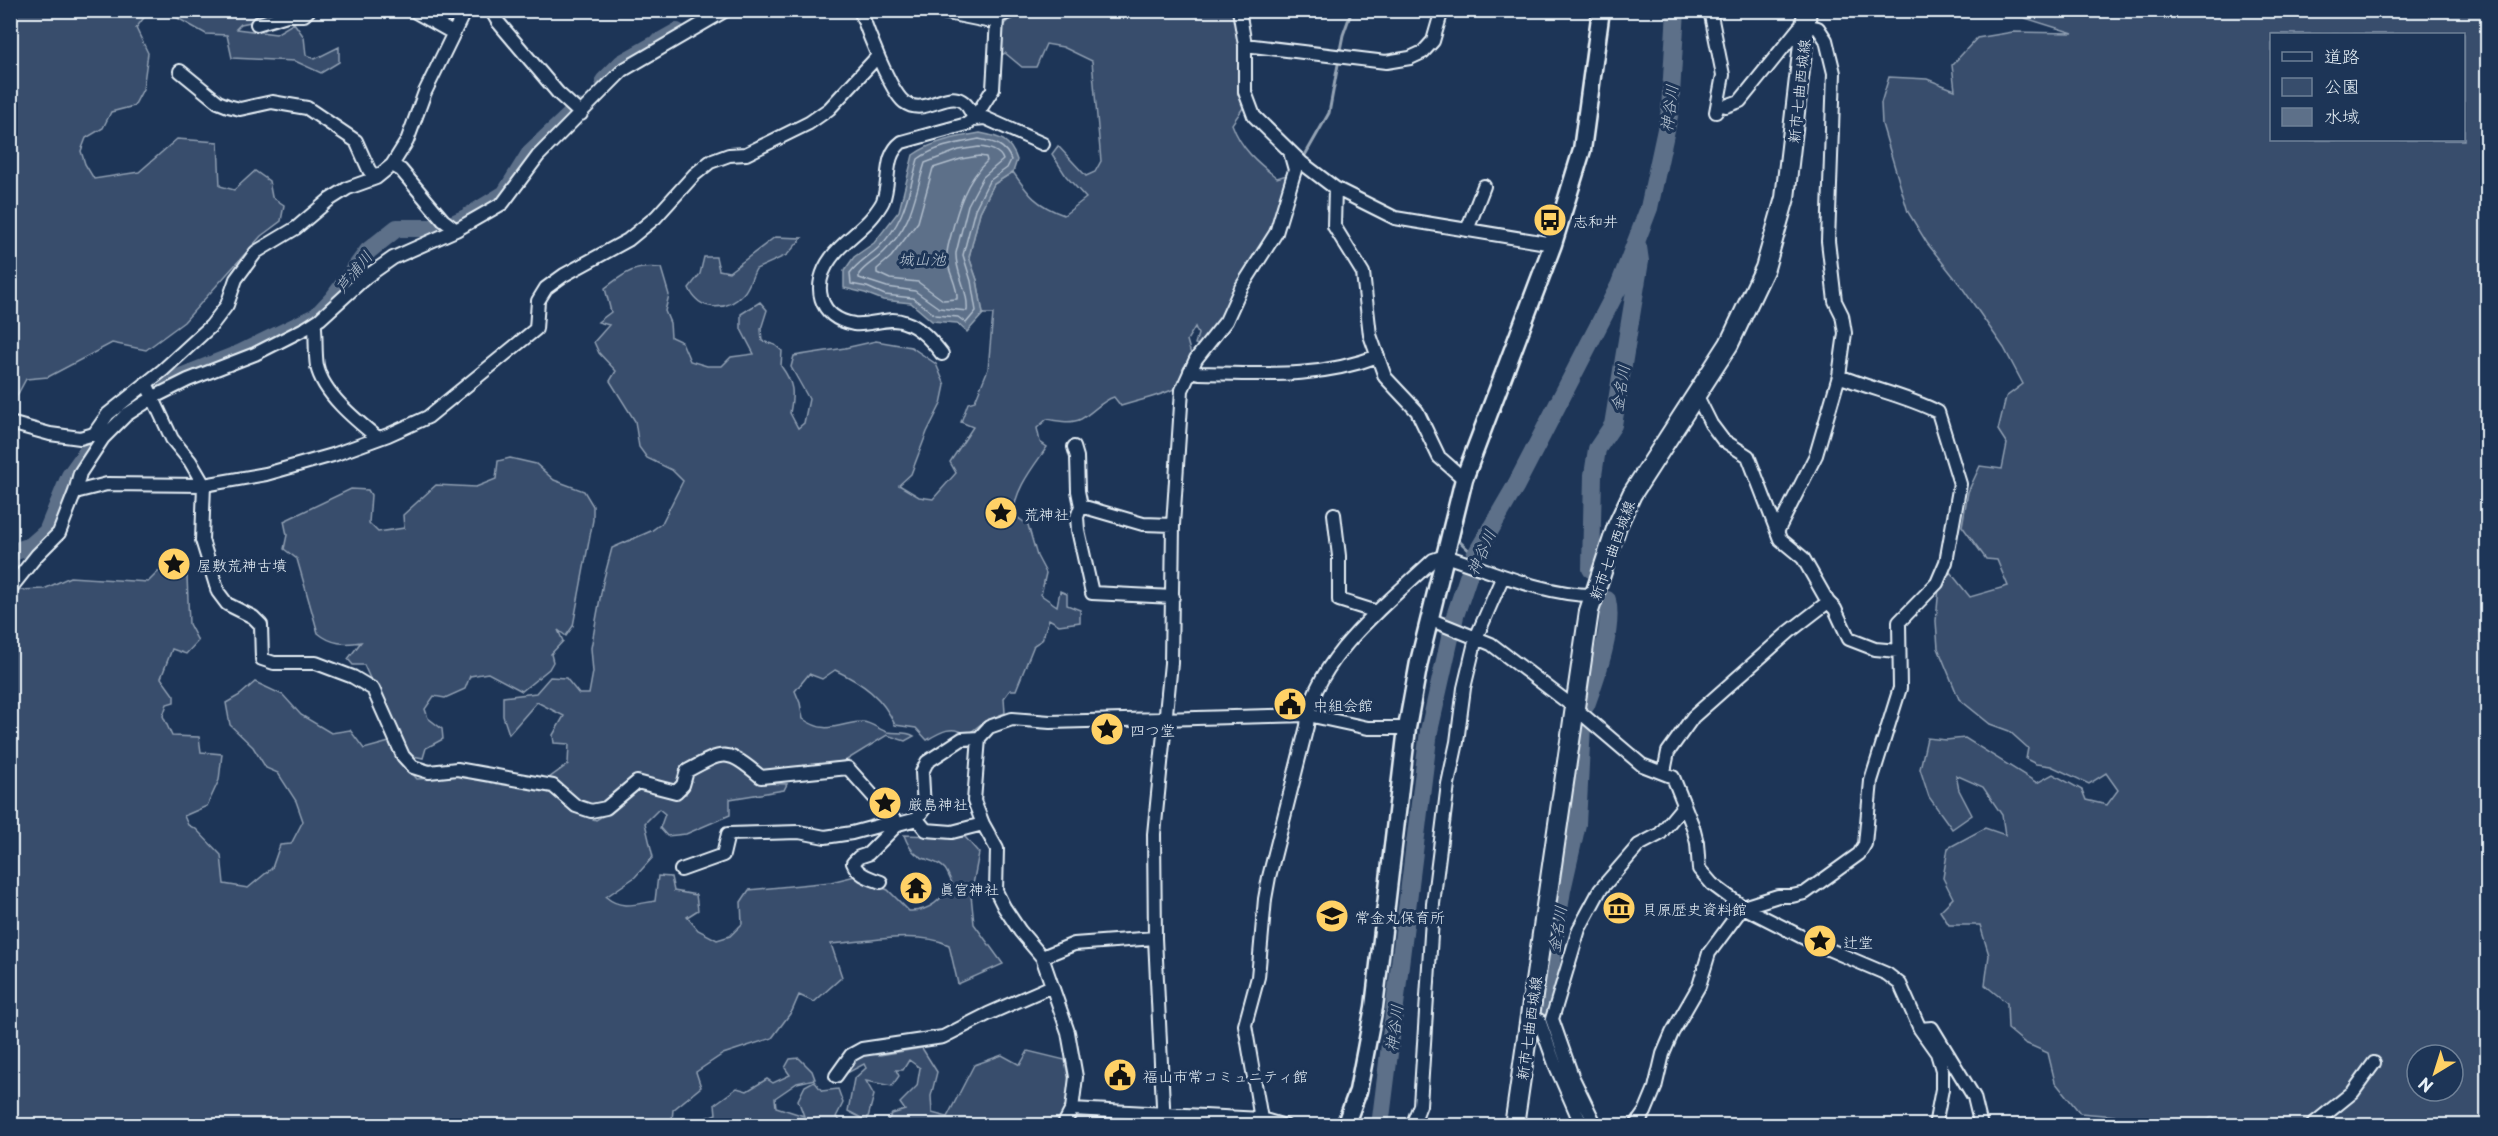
<svg xmlns="http://www.w3.org/2000/svg" width="2498" height="1136" font-family="'Playpen Sans','Klee One',sans-serif">
<style>
.green{fill:#374d6c;stroke:#909fb2;stroke-width:1.5;fill-rule:evenodd}
.water{fill:#5d7089;stroke:#95a4b5;stroke-width:1.5}
.lines{fill:none;stroke-linecap:round;stroke-linejoin:round}
.shore{stroke:#b0bdcc;stroke-width:1.5}
.stream{stroke:#95a4b5;stroke-width:3}
.river{stroke:#5d7089;stroke-width:18}
.street-casing{stroke:#e8f1f8;stroke-width:16}
.secondary-casing{stroke:#e8f1f8;stroke-width:21}
.primary-casing{stroke:#e8f1f8;stroke-width:22}
.street{stroke:#1d3557;stroke-width:12}
.secondary{stroke:#1d3557;stroke-width:16}
.primary{stroke:#1d3557;stroke-width:18}
.labels{text-anchor:middle;dominant-baseline:central;stroke-width:6;stroke-linejoin:round;paint-order:stroke}
.street-label{font-size:15px;fill:#e8f1f8;stroke:#1d3557}
.poi-label{font-size:15px;fill:#e8f1f8;stroke:#1d3557;text-anchor:start}
.water-label{font-size:16px;font-style:italic;fill:#b7c4d1;stroke:#1d3557}
</style>
<rect width="100%" height="100%" fill="#1d3557"/>
<filter id="ink" filterUnits="userSpaceOnUse"><feTurbulence type="fractalNoise" baseFrequency=".0167" numOctaves="2"/><feDisplacementMap in="SourceGraphic" scale="12" xChannelSelector="R" yChannelSelector="G"/><feConvolveMatrix kernelMatrix="1 2 1 2 8 2 1 2 1" color-interpolation-filters="sRGB"/></filter>
<g filter="url(#ink)">
<path class="green" d="M11,10L162,11L146,15L136,28L148,53L143,89L134,106L111,112L103,128L86,138L81,151L85,164L94,179L139,172L177,139L218,142L220,186L234,190L255,171L269,181L272,197L284,205L281,221L261,236L184,322L146,350L112,343L48,377L26,379L11,407Z
M165,11H305L241,24L236,29L276,34L294,23L304,37L306,55L315,59L339,47V62L321,73L295,61L232,58L227,35L206,34Z
M1021,11H1233L1245,82L1243,108L1232,124C1241,149 1257,162 1277,178L1290,174L1273,232L1211,348L1195,344L1198,334L1195,327L1187,340L1193,362C1190,369 1187,378 1182,384C1173,393 1136,401 1121,406L1114,397C1101,401 1094,412 1081,419C1071,424 1058,421 1047,419L1037,428L1040,442L1047,447C1034,466 1013,491 1014,515L1028,525L1037,556L1046,573L1041,595L1057,606L1060,591L1067,594V605L1080,610V622L1059,625L1049,619L1042,640L1034,645L1016,690H1010L1004,698L1005,713L985,721L967,735C953,724 940,732 927,740L916,728L895,725C883,697 862,683 835,670L822,679L809,674L795,691L800,703L803,719C828,736 837,723 861,722C870,721 879,730 887,732C897,734 905,731 914,736L905,741L887,735L845,761L775,771H763L716,753L679,784L672,788L649,780C632,789 603,812 584,803C572,798 561,785 549,778L568,764L569,744L554,743L553,735L564,716L537,702L509,734L503,716V697L536,693L550,677L566,678L579,694H589L593,672L591,648L603,582L612,548L651,531L662,523L683,481L672,470L647,458L639,447L635,421L610,381L616,371L599,353L594,342L609,325L598,322L611,312L605,288C625,273 634,265 661,268L669,295L665,311L670,323L671,337L682,342L690,361L707,366H722L731,357L754,354L741,329V314L760,302L767,310L761,329L762,341L775,345L782,351L781,366C794,384 794,392 790,413L798,428L804,423L809,399L791,367L794,356L845,348L876,341L911,347L936,364L945,385L941,404L927,432L911,474L899,485L919,497L933,499L956,473L950,462L973,427L961,422L968,403L975,401L988,369L993,314H983L977,280L969,257L980,212L994,184L1013,172C1029,195 1036,205 1064,215L1086,198L1066,176L1052,154L1058,146L1086,176L1095,172L1101,161L1092,61L1063,47L1046,44L1036,67H1022L1005,53L997,58C998,34 998,23 1021,11Z
M2003,11H2487V1125L2221,1126L2212,1117L2200,1125H2129L2116,1116L2080,1113L2055,1082L2048,1053L2025,1043L2008,1029L2007,1003L1985,985L1989,955L1980,925H1949L1940,911L1953,898L1943,878L1948,848L1985,828L2005,835L2002,815L1983,787L1956,775L1959,790L1972,815L1952,829L1929,797L1920,769L1927,738L1946,740L1965,738L2037,783L2053,774L2082,790L2086,800L2107,805L2118,790L2106,773L2089,784L2051,766L2036,764L2026,759L2028,748L2009,731L1990,724L1959,699L1938,648L1936,621L1939,587L1950,572L1970,597L2008,586L1997,560L1986,559L1962,526L1968,492L1980,466L2002,469L2007,444L1998,430L2006,397L2023,384L2004,348L1961,286L1927,243L1908,212L1882,124L1881,103L1889,77L1927,79L1955,90L1952,65L1977,38L2013,32L2073,33ZM2272,34H2464V140H2272ZM2417,1055H2453V1091H2417Z
M775,237L802,238L787,255L756,269C752,276 749,288 743,294C727,312 699,312 689,288L700,274L704,257H716L719,270L729,272Z
M510,458L536,464L554,480L584,491L593,506V520L573,626L566,636L558,630L563,641L551,654L553,662L549,669L522,691L488,673L470,676L465,689L445,698L434,696L425,709L428,718L442,729L443,739L426,748L423,758L404,754L364,665H353L348,659L361,642C345,645 331,644 318,633L297,559L284,549L287,535L284,521L351,489L368,490L371,495L369,523L378,532L404,528L403,515L436,485L476,487L496,479L498,461Z
M181,560L175,571L187,576L189,624L198,641L186,654L172,649L161,678L174,696V702L167,704L163,716L172,736L199,737L201,752L222,754L219,780L207,806L184,816L188,825L196,829L221,855L224,884L248,888L272,868L280,845L291,844L303,821L296,801L278,773L266,768L253,747L230,725L226,703L240,695L255,682L283,695L301,715L331,733L350,730L364,749L393,741L409,770L417,779L434,778L453,773L534,786L552,794L573,812L596,820L610,812L636,788L673,796L686,794L692,776L716,763L733,762L761,783L787,784L784,790L730,799V815L686,834L667,836L660,828L665,814L659,809L645,823L653,857L635,877L606,897C621,910 636,904 655,901L658,876L671,877L674,891L696,895L698,910L687,917L698,930L717,940L730,936L742,924L741,902L749,890L831,882L855,876L888,890L909,911C930,912 942,899 952,883C950,879 948,873 945,869C932,855 915,866 904,835L965,837L979,853L971,895L974,924L1003,964L958,984L949,945C919,930 865,942 831,944L842,977L814,1002L799,995L792,1011L772,1038L723,1054L696,1072L701,1087L673,1110L672,1120L684,1125L11,1126L10,598L19,590L44,589L70,577L148,582L169,561Z
M922,1048L937,1072L931,1096L932,1113L947,1117L974,1065L1002,1055L1020,1065L1028,1051L1065,1060L1071,1091L1058,1125H884L892,1114L905,1110L900,1103L917,1086L920,1068L909,1060L903,1070H896L899,1076L892,1086L866,1081L874,1095L867,1121L848,1111L854,1079L866,1068L864,1064L849,1072L850,1058L860,1053L880,1055Z
M799,1058L812,1071L815,1079L797,1083L775,1098L776,1107L804,1116L798,1100L805,1086L814,1081L822,1091L838,1089L843,1103L836,1117L845,1125H687L716,1114L715,1104L737,1088L747,1091L767,1079L773,1083L790,1075L785,1068L790,1059Z"/>
<path class="water" d="M980,133C1000,137 1010,139 1017,160L1013,172L994,184L980,212L969,257L977,280L983,314L967,332L957,323L932,321L911,303L883,300L865,293L844,288V271L854,257L874,243L899,211L913,155C933,141 956,137 980,133Z"/>
<g class="lines">
<path class="shore" d="M979,139C994,142 1006,145 1011,160L1007,168L989,181L975,209L963,255L971,281L976,311L966,323L958,317L935,315L913,298L885,295L867,287L851,284L850,273C858,262 868,257 878,248C906,221 908,193 918,159C936,146 958,143 979,139Z
M979,147C988,148 1000,150 1003,160L983,177L968,205L956,253C955,272 969,291 967,311L939,308L915,291L887,287L859,278V274C866,265 875,261 884,252C914,222 913,200 925,163L959,150Z
M979,156L986,157L987,161C966,181 958,207 951,235C949,243 946,251 947,258C948,273 958,285 957,299L943,300L918,282L890,279L877,273V269L891,257L918,222L933,168L961,159Z"/>
<path class="stream" d="M1340,50L1343,35L1352,10
M1304,157L1329,113L1339,59
M1458,535L1457,539L1475,556"/>
<path class="river" d="M604,81L622,63L677,32
M135,398L145,391L241,353L317,316L333,299L368,251L397,228H444L466,218L505,194L531,152L578,108
M10,553L31,546L47,532L70,476L108,423
M1591,569L1593,475L1597,449L1613,425L1640,261L1638,247
M1586,705C1596,677 1614,629 1607,600
M1553,1038L1545,1002L1562,890L1577,824L1582,725
M1380,1126L1429,731L1455,616L1475,556L1515,487L1619,286L1649,208L1670,111L1676,10"/>
<defs>
<path id="street" d="M412,10L453,33
M491,10L498,22L558,93L581,114
M860,10C867,30 890,91 904,102C930,121 957,73 974,119L967,124L902,142C883,156 891,180 883,201C881,206 876,212 873,216C861,231 842,242 831,258C811,285 818,318 854,324C870,326 889,316 904,322C920,327 932,341 942,354
M932,10L987,21L1014,10
M1239,10L1245,45V92L1254,116L1302,163L1335,188L1395,218L1553,244
M1710,10L1723,75L1716,112
M257,24L287,15H304L309,10
M1245,45L1386,62L1410,58L1423,52L1433,41L1442,10
M180,71L218,102L228,106L240,109L272,102L307,108L356,141L369,170L376,178
M1718,104L1726,106L1740,101L1799,28L1805,25L1818,28L1826,40L1834,73L1828,241L1835,301L1842,315L1845,333L1839,376L1816,455L1778,530
M974,119L993,89L997,19
M974,119L985,118L1043,144
M392,165L401,170L443,220L456,230
M1335,188L1334,226L1363,273L1370,335L1385,377L1417,411L1439,457L1464,479
M1467,230L1484,186
M313,324L315,328C316,340 315,354 317,366C323,394 357,421 378,438
M1190,371L1199,373C1261,374 1319,379 1378,356
M146,383L172,439L190,461L204,485L202,540L218,592L227,604L253,617L261,625L262,659L274,663H316L353,677L373,689L403,756L413,767L429,772L457,769L553,786L576,806L591,811L606,808L637,782L676,792L683,785L687,771C725,750 727,749 761,777L848,768L898,824L868,854L859,857L853,863C858,875 870,878 881,882
M1696,394L1711,424L1723,440L1748,456L1780,539L1803,558L1828,602L1835,609L1849,639L1875,649L1898,651
M10,423L50,434L80,438L94,434L108,414L163,370L211,326L227,305L236,279L256,252L296,228L329,200L348,188L376,178L392,165L407,141L425,92L465,10
M1074,447L1077,457L1078,491L1081,506L1077,517L1078,530L1092,593L1173,597
M75,492L107,484L204,485L266,474L333,455L388,435L428,417L536,329L538,301L546,288L564,275L628,240L656,217L694,175L710,162L729,155L746,154L809,123L829,109L878,56
M1081,506L1143,524L1173,525
M1334,514L1339,556V600L1377,612
M10,589L37,555L59,533L75,492L80,473L103,438L126,415L154,397L188,380L255,354L306,328L320,319L366,277L393,258L456,230L503,203L538,156L623,70L726,10
M1429,619L1491,644L1575,708L1642,765L1673,777L1693,827L1697,843L1699,869L1712,884L1743,907L1816,944L1887,974L1900,984L1920,1029L1937,1053L1942,1070V1089L1935,1126
M1664,772L1668,752L1693,717L1789,632L1828,602
M917,819L926,830L952,832L983,824
M681,870L723,855L728,834L799,832L825,837L852,833L889,823L898,824L917,819L924,809L922,772L927,762L962,739L979,738
M1042,957L1074,944L1155,938
M1530,1017L1539,1020L1555,1064L1582,1126
M1920,1029L1932,1028L1974,1097L1981,1126
M836,1076L851,1055L862,1049L943,1037L988,1014L1052,986
M1072,1109L1261,1119L1285,1126
M1261,1119L1245,1025L1258,977L1265,899L1269,877L1307,726C1310,662 1390,601 1433,560L1445,556C1490,570 1546,596 1594,595
M1063,1126L1072,1109L1076,1077L1068,1032L1042,957L1020,931L1004,907L996,891L997,849L983,824L974,801L979,738L989,727L1012,719L1050,722L1308,715L1368,728H1407
M1164,1126L1155,938L1154,834L1171,663L1173,525L1182,390L1196,359L1226,321L1241,288L1276,233L1295,170L1290,152
M1412,1126L1420,1105L1433,904L1448,784L1457,742L1464,688L1476,638L1503,576
M1596,1126L1572,1076L1552,1019L1579,929L1600,890L1639,845L1660,834L1684,805
M1635,1126L1645,1112L1655,1088L1663,1054L1672,1033L1699,986L1709,953L1743,907L1778,896H1792L1805,893L1859,854L1865,844L1871,781L1900,688L1899,622L1937,583L1946,562L1960,484L1938,412C1907,396 1871,389 1839,376
M2311,1126L2353,1092L2374,1063"/>
<path id="secondary" d="M1345,1126L1358,1091L1374,1007L1407,728L1419,662L1464,479L1553,244L1582,150L1601,10"/>
<path id="primary" d="M1514,1126L1589,611L1617,526L1632,494L1729,344L1765,268L1785,198L1807,10"/>
</defs>
<use href="#street" class="street-casing"/>
<use href="#secondary" class="secondary-casing"/>
<use href="#primary" class="primary-casing"/>
<use href="#street" class="street"/>
<use href="#secondary" class="secondary"/>
<use href="#primary" class="primary"/>
</g>
</g>
<defs>
<symbol id="bus-disc" viewBox="-11 -11 22 22"><circle r="9.5" fill="#ffd166" stroke="#1d3557"/><path d="M-5-6H5V4H4V6H2V4H-2V6H-4V4H-5ZM-3.5-4V0h7V-4ZM-3.5 1.2v1.5H-2V1.2ZM2 1.2v1.5H3.5V1.2Z" fill="#111"/></symbol>
<symbol id="sight-disc" viewBox="-11 -11 22 22"><circle r="9.5" fill="#ffd166" stroke="#1d3557"/><path d="M0-6L1.8-2.2L6-1.7L2.9 1.2L3.7 5.4L0 3.3L-3.7 5.4L-2.9 1.2L-6-1.7L-1.8-2.2Z" fill="#111"/></symbol>
<symbol id="civic-disc" viewBox="-11 -11 22 22"><circle r="9.5" fill="#ffd166" stroke="#1d3557"/><path d="M-.6-6.5H3V-4.5H.6V-3L4-1V1h2V6H-6V1h2V-1L-.6-3ZM-1.2 2.5V6h2.4V2.5Z" fill="#111"/></symbol>
<symbol id="temple-disc" viewBox="-11 -11 22 22"><circle r="9.5" fill="#ffd166" stroke="#1d3557"/><path d="M0-6L5-2H3V0L6.5 2.5H4V6H1.5V3h-3V6H-4V2.5H-6.5L-3 0V-2H-5Z" fill="#111"/></symbol>
<symbol id="museum-disc" viewBox="-11 -11 22 22"><circle r="9.5" fill="#ffd166" stroke="#1d3557"/><path d="M0-6L6-3V-2H-6V-3ZM-5-1h2V3h-2ZM-1-1h2V3h-2ZM3-1h2V3H3ZM-6 4H6V6H-6Z" fill="#111"/></symbol>
<symbol id="school-disc" viewBox="-11 -11 22 22"><circle r="9.5" fill="#ffd166" stroke="#1d3557"/><path d="M0-5L7-2L0 1L-7-2ZM-4 1L0 2.5L4 1V4Q0 6-4 4Z" fill="#111"/></symbol>
</defs>
<g fill-rule="evenodd">
<use href="#bus-disc" x="1531" y="201" width="38" height="38"/>
<use href="#sight-disc" x="982" y="494" width="38" height="38"/>
<use href="#sight-disc" x="155" y="545" width="38" height="38"/>
<use href="#civic-disc" x="1271" y="685" width="38" height="38"/>
<use href="#sight-disc" x="1088" y="710" width="38" height="38"/>
<use href="#sight-disc" x="866" y="784" width="38" height="38"/>
<use href="#temple-disc" x="897" y="869" width="38" height="38"/>
<use href="#museum-disc" x="1600" y="889" width="38" height="38"/>
<use href="#school-disc" x="1313" y="897" width="38" height="38"/>
<use href="#sight-disc" x="1801" y="922" width="38" height="38"/>
<use href="#civic-disc" x="1101" y="1056" width="38" height="38"/>
</g>
<g class="labels">
<g class="street-label">
<text transform="translate(1798 91) rotate(-84)">新市七曲西城線</text>
<text transform="translate(1611 550) rotate(-70)">新市七曲西城線</text>
<text transform="translate(1528 1028) rotate(-82)">新市七曲西城線</text>
</g>
<g class="poi-label">
<text x="1573" y="220">志和井</text>
<text x="1024" y="513">荒神社</text>
<text x="197" y="564">屋敷荒神古墳</text>
<text x="1313" y="704">中組会館</text>
<text x="1130" y="729">四つ堂</text>
<text x="908" y="803">厳島神社</text>
<text x="939" y="888">眞宮神社</text>
<text x="1642" y="908">貝原歴史資料館</text>
<text x="1355" y="916">常金丸保育所</text>
<text x="1843" y="941">辻堂</text>
<text x="1143" y="1075">福山市常コミュニティ館</text>
</g>
<g class="water-label">
<text transform="translate(1668 108) rotate(-83)">神谷川</text>
<text x="922" y="258">城山池</text>
<text transform="translate(353 271) rotate(-51)">芦浦川</text>
<text transform="translate(1619 388) rotate(-81)">金名川</text>
<text transform="translate(1480 552) rotate(-66)">神谷川</text>
<text transform="translate(1556 929) rotate(-81)">金名川</text>
<text transform="translate(1393 1028) rotate(-83)">神谷川</text>
</g>
</g>
<rect width="2498" height="1136" fill="none" stroke="#1d3557" stroke-width="36"/>
<rect x="18" y="18" width="2462" height="1100" fill="none" stroke="#e8f1f8" stroke-width="2" filter="url(#ink)"/>
<rect x="2270" y="33" width="195" height="108" fill="#1d3557" stroke="#6e8097" stroke-width="1.5"/>
<rect x="2282" y="52" width="30" height="9" fill="#1d3557" stroke="#6e8097" stroke-width="1.5"/>
<text x="2324" y="63" font-size="18" fill="#e8f1f8">道路</text>
<rect x="2282" y="78" width="30" height="18" fill="#374d6c" stroke="#6e8097" stroke-width="1.5"/>
<text x="2324" y="93" font-size="18" fill="#e8f1f8">公園</text>
<rect x="2282" y="108" width="30" height="18" fill="#5d7089" stroke="#6e8097" stroke-width="1.5"/>
<text x="2324" y="123" font-size="18" fill="#e8f1f8">水域</text>
<g transform="translate(2435 1073) rotate(218)"><circle r="28" fill="#1d3557" stroke="#6e8097" stroke-width="1.5"/>
<path d="M0-4.5L10 22L0 15L-10 22Z" fill="#ffd166"/>
<text y="-9" font-size="16" font-weight="bold" text-anchor="middle" fill="#e8f1f8">N</text>
</g>
</svg>
